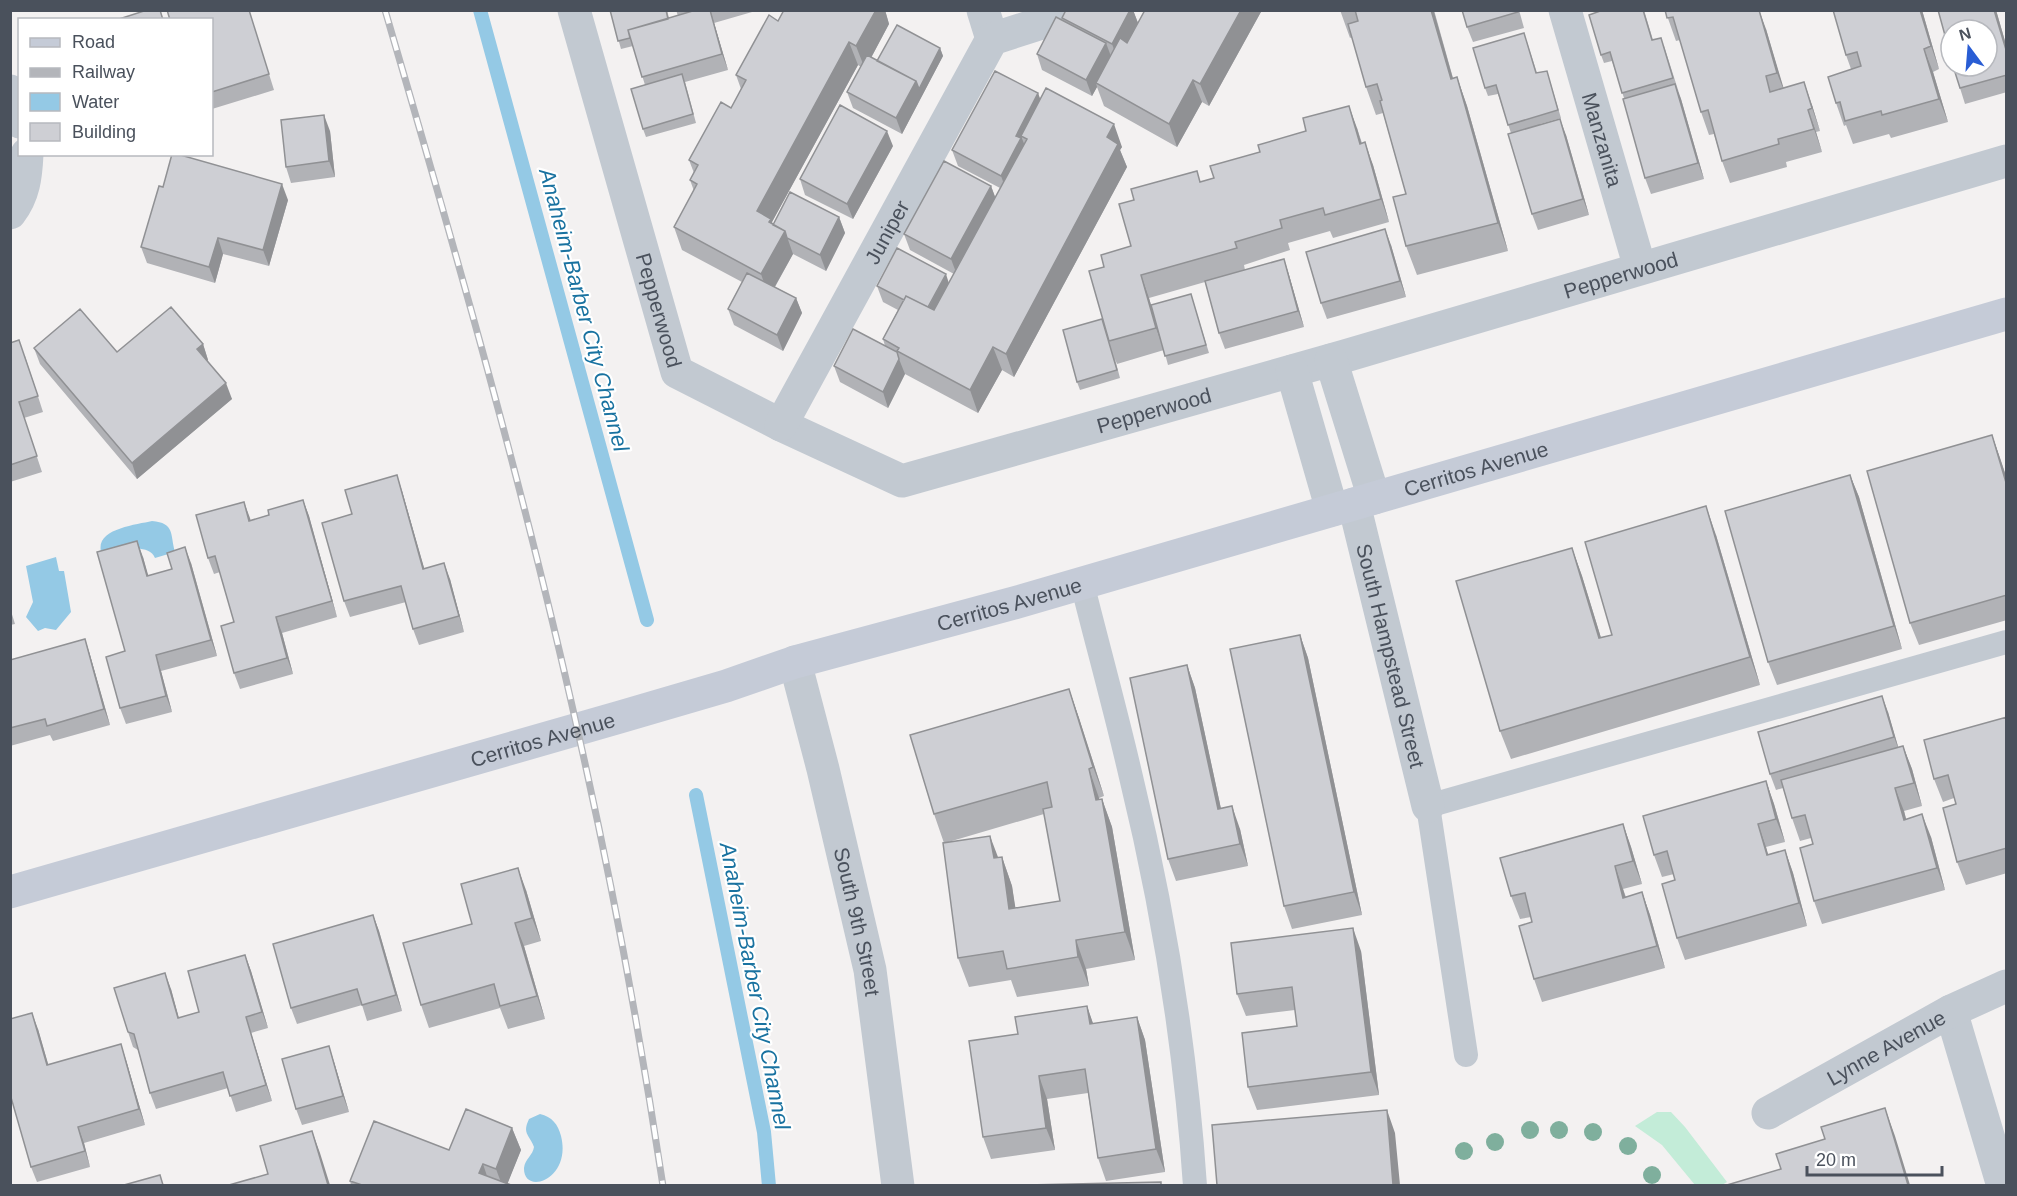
<svg xmlns="http://www.w3.org/2000/svg" width="2017" height="1196" font-family="Arial,sans-serif">
<style>
.green{fill:#c3ecd8}
.water{fill:#94c9e5}
.lines{fill:none;stroke-linecap:round;stroke-linejoin:round}
.stream{stroke:#94c9e5;stroke-width:14}
.lane{stroke:#c2c9d1;stroke-width:24}
.street{stroke:#c2c9d1;stroke-width:33}
.secondary{stroke:#c5cbd7;stroke-width:33}
.rail-casing{stroke:#b3b5ba;stroke-width:7}
.rail{stroke:#fff;stroke-width:4.5;stroke-dasharray:14;stroke-linecap:butt}
.tree{fill:#7faf9d}
.wall{fill:#b1b2b6;fill-rule:evenodd}
.shaded-wall{fill:#909194}
.building{fill:#cecfd4;stroke:#909194;stroke-width:1.5}
.labels{text-anchor:middle;dominant-baseline:central;stroke-width:4.5;stroke-linejoin:round;paint-order:stroke}
.street-label{font-size:21px;fill:#4a515c;stroke:#fff}
.water-label{font-size:22px;font-style:italic;fill:#1972a0;stroke:#fff}
</style>
<rect width="100%" height="100%" fill="#f3f1f1"/>
<path class="green" d="M1657,1112H1671L1685,1127L1727,1182L1722,1185H1695L1662,1145L1635,1126Z"/>
<path class="water" d="M152,521C175,523 170,534 175,552L155,558C148,541 117,552 102,555C92,529 135,525 152,521Z
M56,557L59,571H64L71,612L56,630L45,628L38,631L26,617L33,602L26,566Z
M540,1114C552,1117 558,1124 561,1136C572,1180 523,1196 524,1168C525,1159 533,1155 534,1147C529,1134 522,1134 529,1119Z"/>
<g class="lines">
<path class="stream" d="M480,10L647,620
M696,795L764,1132L769,1186"/>
<path class="lane" d="M1082,583C1098,647 1116,712 1131,777C1163,908 1186,1051 1195,1186
M1466,1055L1428,806L2006,642"/>
<g class="street">
<path id="s1" d="M574,10L677,372L781,425L902,481L1345,356L2006,161"/>
<path d="M983,10L992,39"/>
<path id="s2" d="M1565,10L1640,268"/>
<path d="M10,91L20,122"/>
<path d="M10,213C24,195 26,176 27,154"/>
<path d="M1331,360L1374,498"/>
<path d="M1292,371L1332,510"/>
<path id="s3" d="M781,425L992,39L1051,20L1056,10"/>
<path id="s4" d="M1354,504L1428,806"/>
<path id="s5" d="M795,662L823,769L870,970L898,1186"/>
<path d="M1951,1011L2003,1186"/>
<path id="s6" d="M1768,1113L1951,1011L2006,986"/>
</g>
<path class="secondary" id="s7" d="M10,892L620,717L726,686L795,662L1014,603L2006,314"/>
<defs>
<path id="rail" d="M385,10C455,249 524,489 578,732C612,882 640,1033 663,1186"/>
</defs>
<use href="#rail" class="rail-casing"/>
<use href="#rail" class="rail"/>
</g>
<g class="tree">
<circle cx="1530" cy="1130" r="9"/>
<circle cx="1559" cy="1130" r="9"/>
<circle cx="1593" cy="1132" r="9"/>
<circle cx="1495" cy="1142" r="9"/>
<circle cx="1628" cy="1146" r="9"/>
<circle cx="1464" cy="1151" r="9"/>
<circle cx="1652" cy="1175" r="9"/>
</g>
<path class="wall" d="M249,10L274,90L212,109V20Z
M610,10H667L669,18L678,16L676,10H759L714,23L728,70L685,82L696,123L646,137L643,129L645,85L633,46L621,49Z
M782,10H885L889,24L871,58L877,61L940,48L943,56L902,134L853,108L847,92L861,67L858,65L772,222L773,225L839,217L845,233L826,271L793,254L775,287L796,298L802,313L783,351L734,325L728,309L742,282L682,250L674,227L694,191L690,180L694,173L689,160L731,108L741,89L736,75L778,21L783,12Z
M1066,10H1133L1138,23L1262,10L1209,106L1202,102L1177,147L1104,106L1097,87L1092,96L1042,70L1037,54L1063,21L1062,18Z
M1340,10H1434L1453,78L1457,77L1467,106L1508,251L1417,275L1406,246V194L1383,113L1376,115L1366,87L1352,37L1350,38Z
M1519,10L1524,28L1473,42L1467,27Z
M1603,10H1644L1653,40L1664,46L1681,99L1704,179L1651,194L1645,178L1624,98L1612,61L1604,63L1601,55Z
M1665,10L1766,29L1783,88L1812,105L1820,131L1816,132L1822,152L1786,162L1787,167L1730,183L1722,161L1714,134L1709,135L1701,112L1680,40L1676,41Z
M1922,10L1939,69L1933,72L1948,122L1891,138L1889,134L1853,144L1846,125L1844,126L1836,103L1851,69L1846,55Z
M1938,10H1996L2007,48V92L1965,104L1960,88Z
M1527,42L1537,73L1547,71L1561,118L1540,124L1566,135L1589,215L1538,230L1532,214L1511,133L1498,94L1488,96L1485,88Z
M1038,93L1040,100L1122,147L1120,150L1127,167L1014,377L1002,370L978,413L905,374L888,408L840,382L834,366L885,346L883,339L898,310L883,302L877,286L949,283L954,274L910,250L904,234L991,186L995,197L1000,188L958,166L952,150Z
M1357,128L1362,143L1373,165L1389,222L1333,238L1330,231L1288,243L1290,250L1244,265L1245,270L1284,259L1289,275L1304,327L1225,349L1219,333L1205,282L1149,298L1151,305L1191,294L1209,353L1168,365L1164,350L1117,364L1115,359L1120,378L1080,390L1077,382L1102,319L1104,267L1131,246L1201,182Z
M330,131L335,177L291,183L286,167Z
M893,146L853,219L805,195L800,179Z
M163,187L288,200L269,266L223,254L215,283L147,263L141,247Z
M1391,245L1406,297L1327,319L1321,303Z
M10,343L25,356L43,412L24,418L42,472L10,482Z
M203,344L208,360L207,361L232,399L137,479L40,364L34,348L117,352Z
M1992,435L2000,458L2007,479V620L1919,645L1910,623Z
M1850,475L1859,497L1902,649L1777,685L1768,662Z
M402,491L424,568L450,579L464,632L419,645L413,629L406,602L350,617L344,601L352,514Z
M303,500L309,516L337,617L282,633L293,674L240,689L234,673V622L220,572L214,574L208,558L251,521L269,515Z
M1716,535L1760,685L1511,759L1500,731L1572,548L1582,576L1601,638L1612,635Z
M143,557L148,576L191,563L217,656L161,671L172,712L126,724L120,708L125,651Z
M10,608L15,624L10,625Z
M1300,635L1308,658L1362,915L1292,929L1284,906Z
M85,639L90,655L110,725L53,741L50,735L10,746V660Z
M1187,665L1195,688L1221,809L1240,829L1248,866L1176,881L1168,859Z
M1069,689L1079,718L1104,796L1099,798V799H1102L1112,827L1135,960L1086,969L1089,986L1017,997L1011,980L969,987L958,958L944,843L934,814ZM1044,814L1060,901L1015,908L1012,886L1002,857L998,858L945,843Z
M1888,712L1898,747L1903,746L1912,769L1922,806L1904,811L1906,819L1931,837L1945,890L1822,924L1814,901L1813,844L1811,838L1800,841L1792,818L1783,788L1776,790L1770,774Z
M2007,717V873L1966,885L1957,862L1956,804L1954,798L1943,802L1934,779Z
M1766,781L1774,804L1785,842L1766,847L1768,855L1785,850L1793,873L1807,926L1685,960L1677,938L1675,880L1674,874L1662,877L1654,855Z
M1623,824L1631,847L1642,884L1623,889L1626,897L1642,892L1650,915L1665,968L1542,1002L1534,979L1532,922L1531,917L1520,919L1511,896Z
M526,890L541,941L524,946L545,1019L508,1029L500,1008L429,1028L421,1005L472,924Z
M373,915L379,931L402,1011L367,1021L362,1005L297,1024L291,1008Z
M1361,951L1379,1095L1257,1110L1248,1087L1297,1026L1295,1010L1246,1016L1237,994Z
M245,955L251,971L268,1028L251,1033L272,1101L236,1112L228,1088L156,1109L150,1093L138,1050L133,1047L128,1032L171,989L179,1018L199,1012Z
M1087,1006L1093,1024L1137,1017L1145,1040L1165,1172L1106,1181L1098,1158L1088,1093L1047,1099L1055,1150L991,1159L983,1137L1018,1034Z
M38,1029L48,1064L126,1060L145,1125L84,1143L90,1167L37,1182L31,1167Z
M334,1062L349,1112L302,1125L296,1109Z
M512,1128L521,1150L507,1184L511,1185H351L350,1181L449,1150Z"/>
<path class="shaded-wall" d="M710,10L714,23L728,70L722,54Z
M876,10H885L889,24L865,69L856,46Z
M1130,10H1133L1138,23L1118,60L1112,44Z
M1241,10H1262L1209,106L1200,84Z
M1431,10H1434V12L1461,107L1451,79Z
M1759,10L1766,29L1786,96L1777,73Z
M1920,10H1922L1939,69L1931,46Z
M1994,10H1996L2007,48V53Z
M849,42L858,65L772,222L775,231L757,211Z
M1106,43L1112,59L1096,83L1097,87L1092,96L1086,80Z
M940,48L943,56L902,134L896,118L916,81Z
M1924,49L1933,72L1948,122L1939,99Z
M1457,77L1467,106L1508,251L1498,223Z
M1193,80L1202,102L1177,147L1169,124Z
M1804,82L1812,105L1820,131L1812,108Z
M1675,84L1681,99L1704,179L1698,163Z
M1038,93L1044,109L1027,139L1021,136L1025,146L1007,192L1001,176L1016,136Z
M1349,106L1357,128L1368,167L1360,144Z
M1808,110L1816,132L1822,152L1814,129Z
M324,115L330,131L335,177L329,161Z
M1560,119L1566,135L1589,215L1583,199Z
M1114,124L1122,147L1120,150L1127,167L1014,377L1006,354L1107,137Z
M887,131L893,146L853,219L847,204Z
M1365,142L1373,165L1389,222L1381,199Z
M282,184L288,200L269,266L263,250Z
M991,186L997,202L957,275L951,259Z
M839,217L845,233L826,271L820,255Z
M1385,229L1391,245L1406,297L1400,281Z
M785,231L793,254L769,297L761,274Z
M218,238L223,254L215,283L209,267Z
M1284,259L1289,275L1304,327L1298,311Z
M946,274L951,290L932,328L926,312Z
M1141,275L1149,298L1164,350L1156,328Z
M796,298L802,313L783,351L777,335Z
M203,344L208,360L203,365L197,349Z
M993,347L1002,370L978,413L970,390Z
M899,359L905,374L888,408L883,392Z
M226,383L232,399L137,479L132,463Z
M1992,435L2000,458L2007,479V486Z
M397,475L402,491L429,585L423,569Z
M1850,475L1859,497L1902,649L1894,626Z
M303,500L309,516L337,617L332,601Z
M244,502L250,518L255,537L249,521Z
M1706,506L1716,535L1760,685L1750,657Z
M137,541L143,557L153,592L147,576Z
M185,547L191,563L217,656L211,640Z
M1572,548L1582,576L1610,667L1599,638Z
M444,563L450,579L464,632L459,616Z
M276,617L282,633L293,674L287,658Z
M1300,635L1308,658L1362,915L1354,892Z
M85,639L90,655L110,725L104,709Z
M156,655L161,671L172,712L166,696Z
M1187,665L1195,688L1226,832L1218,809Z
M1069,689L1079,718L1104,796L1093,767Z
M1882,696L1888,712L1900,753L1894,737Z
M1903,746L1912,769L1922,806L1914,783Z
M1089,769L1099,798L1106,828L1096,800Z
M1766,781L1774,804L1785,842L1776,819Z
M1895,788L1904,811L1912,842L1904,820Z
M1102,799L1112,827L1135,960L1125,932Z
M1232,806L1240,829L1248,866L1240,844Z
M1922,814L1931,837L1945,890L1937,868Z
M1623,824L1631,847L1642,884L1633,861Z
M1758,824L1766,847L1775,878L1767,855Z
M990,836L1001,865L994,858Z
M1785,850L1793,873L1807,926L1799,903Z
M1002,857L1012,886L1020,937L1009,909Z
M1615,866L1623,889L1632,920L1623,898Z
M518,868L526,890L541,941L532,918Z
M1642,892L1650,915L1665,968L1657,946Z
M373,915L379,931L402,1011L396,995Z
M515,923L524,946L545,1019L537,996Z
M1353,928L1361,951L1379,1095L1371,1072Z
M1076,940L1086,969L1089,986L1078,957Z
M245,955L251,971L268,1028L262,1012Z
M165,973L171,989L183,1034L178,1018Z
M1087,1006L1095,1029L1090,1024Z
M32,1013L38,1029L53,1081L47,1065Z
M246,1017L251,1033L272,1101L266,1085Z
M1137,1017L1145,1040L1165,1172L1156,1149Z
M121,1044L126,1060L145,1125L139,1109Z
M329,1046L334,1062L349,1112L343,1096Z
M1039,1076L1047,1099L1055,1150L1046,1128Z
M1885,1108L1895,1136L1910,1185H1908Z
M1387,1110L1395,1133L1400,1185H1393Z
M78,1127L84,1143L90,1167L85,1151Z
M512,1128L521,1150L507,1185H502L496,1169Z
M312,1131L320,1153L330,1185H328Z
M483,1164L490,1185L479,1173Z"/>
<path class="building" d="M147,10H160L163,20H116Z
M167,10H249L269,74L212,92V20H170Z
M610,10H666L668,19L628,30L630,38L618,41Z
M696,10H710L722,54L642,77L628,30Z
M784,10H876L856,46L849,42L757,211L771,219L769,222L785,231L761,274L674,227L697,184L690,180L698,165L689,160L721,102L731,108L746,80L736,75L769,15L778,21Z
M1066,10H1130L1112,44L1062,18Z
M1145,10H1241L1200,84L1193,80L1169,124L1096,83L1120,38L1127,43Z
M1355,10H1431L1451,79L1457,77L1498,223L1406,246L1393,197L1406,194L1380,101L1382,100L1377,84L1366,87L1348,24L1358,21Z
M1462,10H1518V12L1467,27Z
M1603,10H1643L1652,40L1661,38L1673,78L1622,93L1610,52L1601,55L1589,15Z
M1665,10H1759L1777,73L1766,76L1770,92L1804,82L1812,108L1808,110L1814,129L1778,139L1779,144L1722,161L1708,110L1701,112L1673,17L1667,18Z
M1833,10H1920L1931,46L1924,49L1939,99L1882,115L1881,111L1845,121L1840,102L1836,103L1828,77L1861,66L1857,52L1846,55Z
M1938,10H1994L2007,53V75L1960,88L1953,66H1987V30H1951V57Z
M1056,17L1106,43L1086,80L1037,54Z
M897,25L940,48L919,89L916,81L877,61Z
M1524,33L1536,73L1547,71L1558,110L1508,125L1496,85L1485,88L1473,48Z
M867,55L916,81L896,118L847,92Z
M995,71L1038,93L1016,136L1021,138L1001,176L952,150Z
M682,74L693,114L643,129L631,89Z
M1675,84L1698,163L1645,178L1623,99Z
M1046,88L1114,124L1107,137L1118,144L1006,354L993,347L970,390L897,351L899,348L883,339L906,296L934,310L1027,139L1021,136Z
M840,105L887,131L847,204L800,179Z
M1349,106L1360,144L1365,142L1381,199L1325,215L1323,208L1280,220L1282,228L1235,242L1237,248L1141,275L1156,328L1109,341L1089,271L1104,267L1101,255L1131,246L1119,204L1134,200L1131,189L1197,171L1200,182L1214,178L1210,166L1260,152L1258,145L1306,131L1303,118Z
M324,115L329,161L286,167L281,120Z
M1560,119L1583,199L1532,214L1508,134Z
M172,154H177L282,184L263,250L218,238L209,267L141,247L159,186L163,187Z
M944,161L991,186L951,259L904,234Z
M790,192L839,217L820,255L787,238L785,231L773,225Z
M1385,229L1400,281L1321,303L1306,252Z
M897,248L946,274L928,307L906,296L904,300L877,286Z
M1284,259L1298,311L1219,333L1205,281Z
M747,273L796,298L777,335L728,309Z
M1191,294L1206,345L1165,356L1151,305Z
M171,307L203,344L197,349L226,383L132,463L34,348L80,309L117,352Z
M1102,319L1117,370L1077,382L1063,330Z
M853,329L897,352L899,359L883,392L834,366Z
M19,340L38,396L19,402L37,456L10,465V343Z
M1992,435L2007,486V595L1910,623L1867,471Z
M397,475L423,569L444,563L459,616L413,629L401,586L344,601L322,523L352,514L345,490Z
M1850,475L1894,626L1768,662L1725,511Z
M303,500L332,601L276,617L287,658L234,673L221,626L234,622L215,556L208,558L196,515L244,502L249,521L269,515L268,510Z
M1706,506L1750,657L1500,731L1456,581L1572,548L1599,638L1612,635L1585,542Z
M137,541L147,576L172,569L167,553L185,547L211,640L156,655L166,696L120,708L106,657L125,651L97,552Z
M1300,635L1354,892L1284,906L1230,649Z
M85,639L104,709L47,726L45,719L10,728V660Z
M1187,665L1218,809L1232,806L1240,844L1168,859L1130,678Z
M1069,689L1093,767L1089,769L1096,800L1102,799L1125,932L1076,940L1078,957L1007,969L1003,951L958,958L943,843L990,836L994,858L1002,857L1009,909L1060,901L1043,809L1052,807L1047,782L934,814L910,735Z
M1882,696L1894,737L1770,774L1758,732Z
M2007,717V848L1957,862L1943,808L1956,804L1948,775L1934,779L1924,740Z
M1903,746L1914,783L1895,788L1904,820L1922,814L1937,868L1814,901L1800,848L1813,844L1805,815L1792,818L1781,780Z
M1766,781L1776,819L1758,824L1767,855L1785,850L1799,903L1677,938L1662,884L1675,880L1667,851L1654,855L1643,816Z
M1623,824L1633,861L1615,866L1623,898L1642,892L1657,946L1534,979L1519,926L1532,922L1525,893L1511,896L1500,858Z
M518,868L532,918L515,923L537,996L500,1006L494,984L421,1005L403,943L472,924L461,884Z
M373,915L396,995L362,1005L357,989L291,1008L273,944Z
M1353,928L1371,1072L1248,1087L1242,1033L1297,1026L1292,987L1237,994L1231,943Z
M245,955L262,1012L246,1017L266,1085L230,1096L223,1072L150,1093L134,1034L128,1032L114,988L165,973L178,1018L199,1012L188,971Z
M1087,1006L1090,1024L1137,1017L1156,1149L1098,1158L1085,1069L1039,1076L1046,1128L983,1137L969,1041L1018,1034L1015,1017Z
M32,1013L47,1065L121,1044L139,1109L78,1127L85,1151L31,1167L10,1094V1019Z
M329,1046L343,1096L296,1109L282,1059Z
M1885,1108L1908,1185H1727L1781,1169L1776,1154L1825,1139L1821,1127Z
M466,1109L512,1128L496,1169L483,1164L479,1173L511,1185H362L350,1181L374,1121L449,1150Z
M1387,1110L1393,1185H1217L1212,1125Z
M312,1131L328,1185H229L268,1174L260,1146Z
M160,1175L163,1185H124Z
M1161,1182V1185H1026Z"/>
<g class="labels">
<g class="street-label">
<text stroke="none"><textPath href="#s2" startOffset="135">Manzanita</textPath></text>
<text stroke="none"><textPath href="#s3" startOffset="220">Juniper</textPath></text>
<text stroke="none"><textPath href="#s1" startOffset="1374">Pepperwood</textPath></text>
<text stroke="none"><textPath href="#s1" startOffset="312">Pepperwood</textPath></text>
<text stroke="none"><textPath href="#s1" startOffset="888">Pepperwood</textPath></text>
<text stroke="none"><textPath href="#s7" startOffset="1526">Cerritos Avenue</textPath></text>
<text stroke="none"><textPath href="#s7" startOffset="1040">Cerritos Avenue</textPath></text>
<text stroke="none"><textPath href="#s4" startOffset="156">South Hampstead Street</textPath></text>
<text stroke="none"><textPath href="#s7" startOffset="554">Cerritos Avenue</textPath></text>
<text stroke="none"><textPath href="#s5" startOffset="267">South 9th Street</textPath></text>
<text stroke="none"><textPath href="#s6" startOffset="135">Lynne Avenue</textPath></text>
</g>
<g class="water-label">
<text transform="translate(584 310) rotate(75)">Anaheim-Barber City Channel</text>
<text transform="translate(755 986) rotate(79)">Anaheim-Barber City Channel</text>
</g>
</g>
<rect width="2017" height="1196" fill="none" stroke="#4a515c" stroke-width="24"/>
<rect x="18" y="18" width="195" height="138" fill="#ffffff" stroke="#b7b9be" stroke-width="1.5"/>
<rect x="30" y="38" width="30" height="9" fill="#c5cbd7" stroke="#b7b9be" stroke-width="1.5"/>
<text x="72" y="48" font-size="18" fill="#4a515c">Road</text>
<rect x="30" y="68" width="30" height="9" fill="#b3b5ba" stroke="#b7b9be" stroke-width="1.5"/>
<text x="72" y="78" font-size="18" fill="#4a515c">Railway</text>
<rect x="30" y="93" width="30" height="18" fill="#94c9e5" stroke="#b7b9be" stroke-width="1.5"/>
<text x="72" y="108" font-size="18" fill="#4a515c">Water</text>
<rect x="30" y="123" width="30" height="18" fill="#cecfd4" stroke="#b7b9be" stroke-width="1.5"/>
<text x="72" y="138" font-size="18" fill="#4a515c">Building</text>
<g transform="translate(1969 48) rotate(344)"><circle r="28" fill="#ffffff" stroke="#b7b9be" stroke-width="1.5"/>
<path d="M0-4.5L10 22L0 15L-10 22Z" fill="#295dd4"/>
<text y="-9" font-size="16" font-weight="bold" text-anchor="middle" fill="#4a515c">N</text>
</g>
<path d="M1807 1166v9h135v-9" fill="none" stroke="#4a515c" stroke-width="3"/>
<text x="1816" y="1166" font-size="18" fill="#4a515c" stroke="#ffffff" stroke-width="4.5" paint-order="stroke">20 m</text>
</svg>
